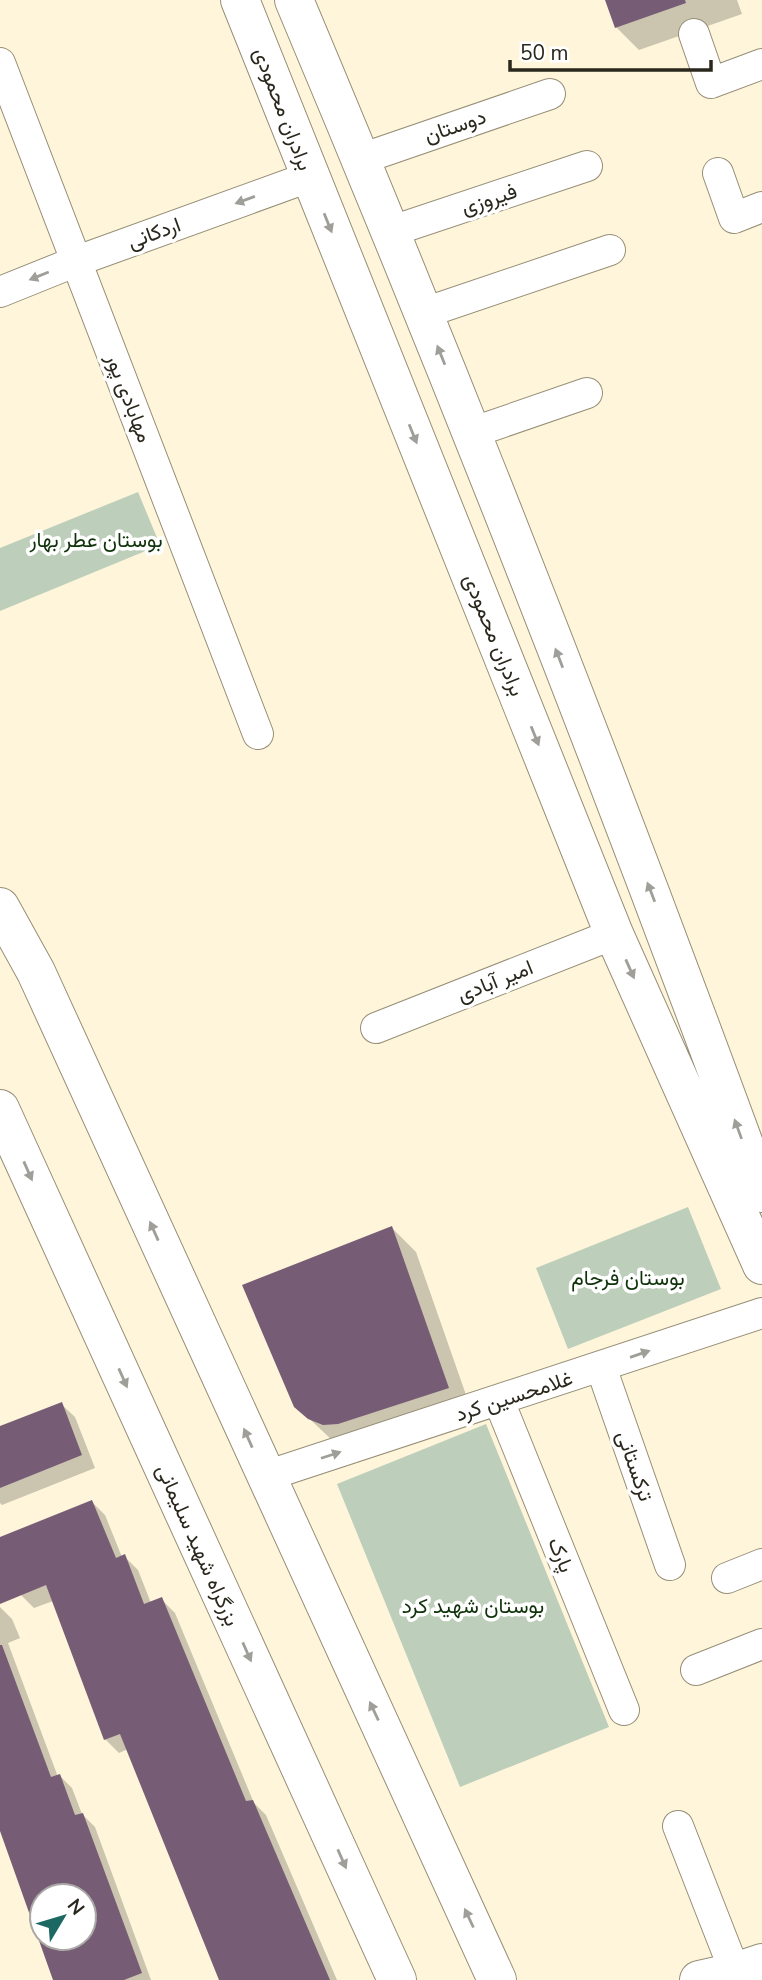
<svg xmlns="http://www.w3.org/2000/svg" width="762" height="1980" font-family="'Nunito Sans',Vazirmatn,sans-serif">
<style>
.green{fill:#bdcfba}
.shadow{fill:#0003;fill-rule:evenodd}
.building{fill:#765d75;fill-rule:evenodd}
.lines{fill:none;stroke-linecap:round;stroke-linejoin:round}
.minor-casing{stroke:#968e76;stroke-width:32}
.major-casing{stroke:#968e76;stroke-width:40}
.highway-casing{stroke:#968e76;stroke-width:40}
.minor{stroke:#fff;stroke-width:30}
.major{stroke:#fff;stroke-width:38}
.highway{stroke:#fff;stroke-width:38}
.oneway{fill:#9f9e99}
.labels{text-anchor:middle;dominant-baseline:central;stroke-width:7;stroke-linejoin:round;paint-order:stroke}
.street-label{font-size:21px;fill:#2a271d;stroke:#fff}
.park-label{font-size:21px;fill:#0e3209;stroke:#fff}
</style>
<rect width="100%" height="100%" fill="#fef5db"/>
<path class="green" d="M138,492L160,545L0,611V548Z
M688,1207L721,1289L568,1349L536,1268Z
M486,1424L609,1727L460,1787L337,1484Z"/>
<path class="shadow" d="M607,0H737L742,14L639,50L616,27Z
M392,1228L416,1252L472,1412L334,1442L296,1406Z
M61,1404L75,1417L95,1468L2,1505L0,1503V1428Z
M92,1502L105,1515L122,1557L124,1556L138,1570L151,1603L161,1599L175,1613L254,1803L266,1815L337,1980H221L128,1749L119,1753L105,1739L53,1601L34,1608L21,1595L0,1538Z
M0,1607L12,1619L20,1638L8,1643L58,1777L60,1776L72,1788L82,1814L95,1827L151,1980H54L0,1826ZM42,1896H84V1938H42Z"/>
<path class="building" d="M605,0H685L686,3L615,28Z
M392,1226L449,1388L338,1424L323,1425L308,1419L294,1407L242,1285Z
M62,1402L82,1455L0,1488V1426Z
M92,1500L116,1558L125,1554L144,1604L162,1597L246,1801L253,1800L330,1980H219L120,1734L104,1740L46,1585L0,1604V1537Z
M0,1645H2L51,1777L60,1774L75,1815L83,1813L142,1973L124,1980H53L0,1831ZM42,1896H84V1938H42Z"/>
<g class="lines">
<defs>
<path id="minor" d="M694,34L711,83L762,64
M0,63L258,734
M361,159L550,94
M718,173L734,218L762,207
M392,231L587,166
M0,292L77,261L309,177
M424,313L610,250
M471,433L587,393
M376,1028L614,934
M601,1367L670,1565
M499,1401L624,1710
M266,1476L762,1313
M727,1578L762,1564
M696,1670L762,1644
M678,1826L735,1972"/>
<path id="major" d="M240,0L614,934L762,1265
M294,0C460,394 615,792 762,1193
M699,1980L735,1972L762,1963"/>
<path id="highway" d="M0,907L36,972L497,1980
M0,1109L397,1980"/>
</defs>
<use href="#minor" class="minor-casing"/>
<use href="#major" class="major-casing"/>
<use href="#highway" class="highway-casing"/>
<use href="#minor" class="minor"/>
<use href="#major" class="major"/>
<use href="#highway" class="highway"/>
</g>
<defs><path id="oneway-solid" d="M-6-.8H1V-3.2L6.5 0L1 3.2V.8H-6Z" transform="scale(1.75)"/></defs>
<g class="oneway">
<use href="#oneway-solid" transform="translate(245 200) rotate(160)"/>
<use href="#oneway-solid" transform="translate(328 223) rotate(68)"/>
<use href="#oneway-solid" transform="translate(39 276) rotate(158)"/>
<use href="#oneway-solid" transform="translate(441 355) rotate(-112)"/>
<use href="#oneway-solid" transform="translate(413 434) rotate(68)"/>
<use href="#oneway-solid" transform="translate(559 658) rotate(-111)"/>
<use href="#oneway-solid" transform="translate(535 736) rotate(68)"/>
<use href="#oneway-solid" transform="translate(651 892) rotate(-111)"/>
<use href="#oneway-solid" transform="translate(630 969) rotate(66)"/>
<use href="#oneway-solid" transform="translate(738 1129) rotate(-110)"/>
<use href="#oneway-solid" transform="translate(28 1171) rotate(66)"/>
<use href="#oneway-solid" transform="translate(154 1231) rotate(-114)"/>
<use href="#oneway-solid" transform="translate(640 1354) rotate(-19)"/>
<use href="#oneway-solid" transform="translate(123 1378) rotate(66)"/>
<use href="#oneway-solid" transform="translate(248 1438) rotate(-114)"/>
<use href="#oneway-solid" transform="translate(331 1455) rotate(-18)"/>
<use href="#oneway-solid" transform="translate(247 1652) rotate(66)"/>
<use href="#oneway-solid" transform="translate(374 1711) rotate(-115)"/>
<use href="#oneway-solid" transform="translate(342 1859) rotate(66)"/>
<use href="#oneway-solid" transform="translate(469 1918) rotate(-115)"/>
</g>
<g class="labels">
<g class="street-label">
<text transform="translate(283 109) rotate(69)">برادران محمودی</text>
<text transform="translate(455 126) rotate(-19)">دوستان</text>
<text transform="translate(489 199) rotate(-18)">فیروزی</text>
<text transform="translate(154 233) rotate(-20)">اردکانی</text>
<text transform="translate(129 398) rotate(69)">مهابادی پور</text>
<text transform="translate(494 635) rotate(68)">برادران محمودی</text>
<text transform="translate(495 981) rotate(-22)">امیر آبادی</text>
<text transform="translate(514 1396) rotate(-18)">غلامحسین کرد</text>
<text transform="translate(635 1466) rotate(71)">ترکستانی</text>
<text transform="translate(198 1545) rotate(66)">بزرگراه شهید سلیمانی</text>
<text transform="translate(561 1555) rotate(68)">پارک</text>
</g>
<g class="park-label">
<text x="96" y="540">بوستان عطر بهار</text>
<text x="628" y="1278">بوستان فرجام</text>
<text x="473" y="1606">بوستان شهید کرد</text>
</g>
</g>
<g transform="translate(63 1917) rotate(52)"><circle r="33" fill="#ffffff" stroke="#aaa9a5" stroke-width="2"/>
<path d="M0-5L12 26L0 18L-12 26Z" fill="#1c6863"/>
<text y="-10" font-size="19" font-weight="bold" text-anchor="middle" fill="#2a271d">N</text>
</g>
<path d="M510 60v10h201v-10" fill="none" stroke="#2a271d" stroke-width="3.5"/>
<text x="520" y="60" font-size="21" fill="#2a271d" stroke="#ffffff" stroke-width="5" paint-order="stroke">50 m</text>
</svg>
